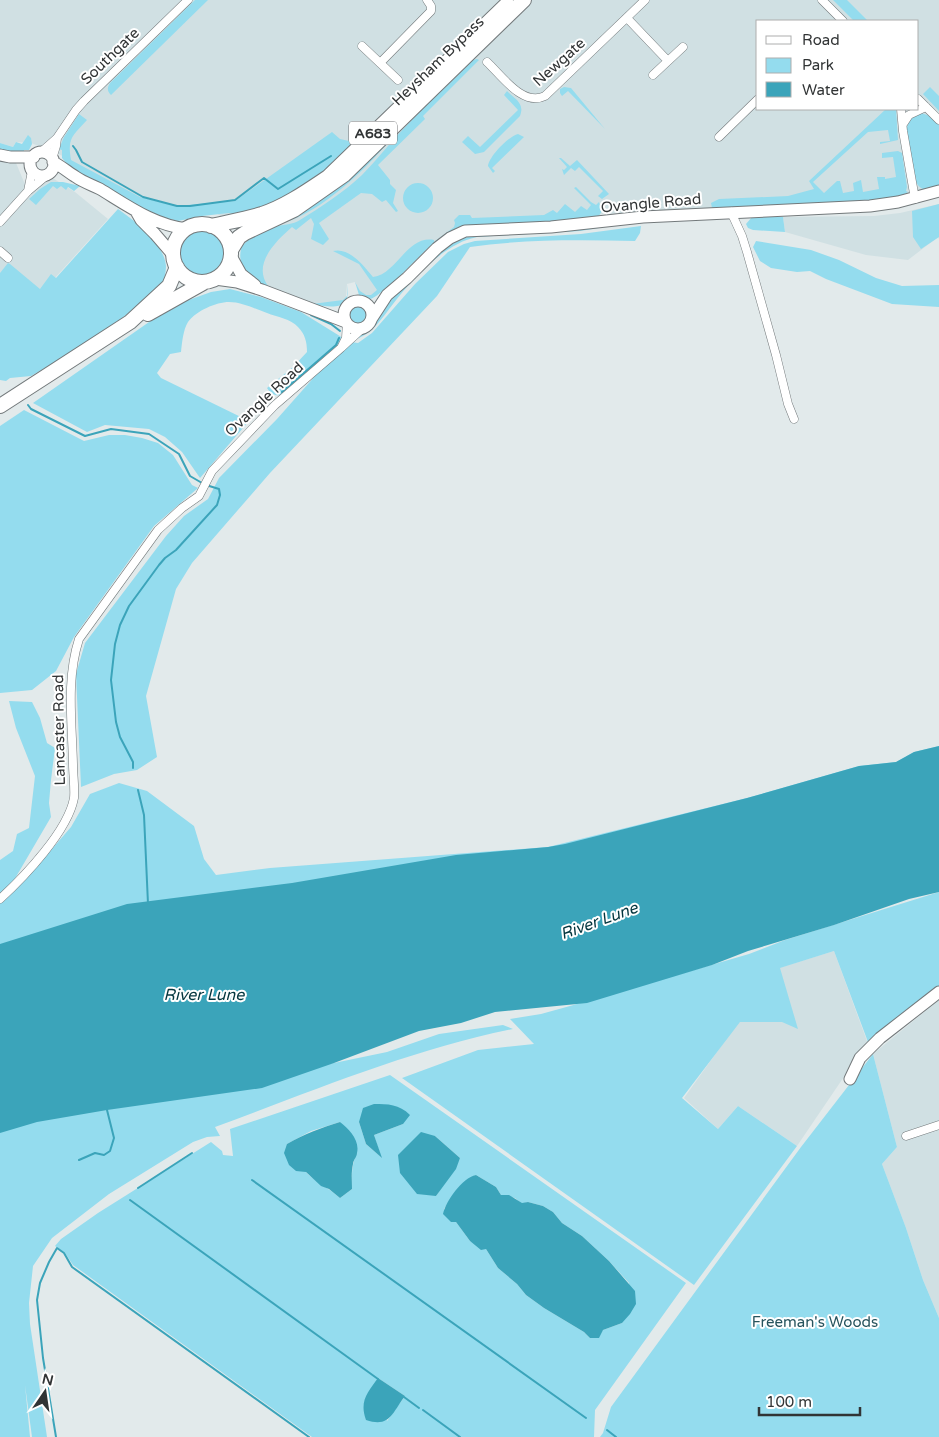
<svg xmlns="http://www.w3.org/2000/svg" width="939" height="1437" font-family="'Varela Round',sans-serif">
<style>
.built{fill:#d0e0e3;fill-rule:evenodd}
.green{fill:#94dcee;fill-rule:evenodd}
.water{fill:#3ba4ba}
.lines{fill:none;stroke-linecap:round;stroke-linejoin:round}
.stream{stroke:#3ba4ba;stroke-width:2}
.street-casing{stroke:#73797b;stroke-width:9}
.secondary-casing{stroke:#73797b;stroke-width:13}
.highway-casing{stroke:#73797b;stroke-width:16}
.street{stroke:#fff;stroke-width:8}
.secondary{stroke:#fff;stroke-width:11}
.highway{stroke:#fff;stroke-width:14}
.labels{text-anchor:middle;dominant-baseline:central;stroke-width:4;stroke-linejoin:round;paint-order:stroke}
.shield{fill:#fff;stroke:#6f7172;stroke-width:1}
.shield-label{font-size:14px;font-weight:bold;fill:#313435}
.street-label{font-size:15px;fill:#313435;stroke:#fff}
.park-label{font-size:15px;fill:#27545e;stroke:#fff}
.water-label{font-size:16px;font-style:italic;fill:#03363f;stroke:#fff}
</style>
<rect width="100%" height="100%" fill="#e2eaeb"/>
<path class="built" d="M0,0H939V189L906,199L601,214L598,217L462,226L455,228L439,240L391,284L370,298L360,293L355,282L347,284L346,297L341,303L312,304L268,286L240,261L242,245L249,239L209,207L169,217L57,153L31,143L16,142L13,147L0,143ZM758,21H918V109H758Z
M0,159L16,163L24,182L33,188L51,177L75,192L108,219L36,299L0,290Z
M939,204V239L938,237L908,260L866,255L785,232L783,217L874,216L900,213Z
M834,951L868,1044L854,1062L797,1146L738,1106L718,1129L684,1098L737,1024L740,1022H782L779,968Z
M939,1000V1318L923,1280L906,1228L882,1164L897,1147L873,1054Z"/>
<path class="green" d="M195,0H208L111,95C107,91 107,88 110,83Z
M833,0H847L868,21H854Z
M477,59L479,60L423,116L425,119L378,165L390,180V184L396,190L393,203L398,211L396,212L386,200L382,202L372,194L361,193L319,223L329,239L323,245L311,239L314,224L311,218L296,230L292,227C276,241 252,264 268,286L312,304L343,300L347,296V284C347,290 349,297 345,302C332,318 259,287 247,274C241,267 239,258 241,249C243,240 267,230 275,227C284,224 293,225 300,220C321,207 344,192 362,175C378,159 392,140 408,124C429,102 452,82 473,60Z
M564,87L571,88L605,129L568,91L562,96L560,93V89Z
M930,87L939,96V111L923,94Z
M507,91C515,99 525,103 520,116L484,152L475,154L462,142L468,136L480,147L518,110L504,95Z
M886,109H896L898,140L880,144V142L890,141L888,130L868,132L813,182L824,193L837,181H840L843,193L854,191L853,183L861,180L863,192L879,189L877,177H885V179L896,177L893,157L882,158V153L898,151L902,153L907,187L906,191L908,192L900,197L879,200L712,208L711,203L719,199L788,196L814,189L809,181Z
M921,113L930,116L939,125V186C929,189 922,193 916,182L906,130L910,118Z
M79,114L87,120C73,136 67,137 71,160L140,197L175,206L235,201L332,132L340,139L349,141L351,147L323,173L277,204L237,215L229,213L202,216L178,221L158,216L143,210L66,165L67,164L62,158V150L59,149L64,137Z
M399,129C372,164 323,213 279,224Z
M518,134L524,137L492,168L495,171L493,173L488,166C489,156 509,136 518,134Z
M28,135L31,138L32,144L29,150H24V153L0,150V143L13,147L16,142L22,144Z
M559,158H561L570,166L577,160L609,194L602,199L598,196L603,191L579,167L575,171L571,168L564,175L562,169L564,170L567,167Z
M51,182H63L80,186L74,191L68,187L66,190L61,186L57,189L53,186L36,205L29,199L40,189Z
M403 198a15 15 0 1 1 30 0a15 15 0 1 1-30 0Z
M576,187L591,202L596,205L599,202L602,211L598,217L555,222L462,226C432,236 408,272 383,291C379,293 375,298 370,299C365,299 362,297 359,295L355,282L360,291L366,295H371L377,290L359,264L333,251C349,247 363,265 373,277C397,274 407,235 434,240V242L454,227L455,223L454,220L459,215H470L472,218L544,215L553,210L557,213L565,204L575,212L581,206L587,210L591,205L574,188Z
M939,204V237L921,249L913,237L912,211Z
M118,209C135,221 164,243 166,266C166,273 164,280 162,286L122,318L57,361L31,376L10,378L6,381L0,380V273L8,263L10,264L40,289L51,274L56,278Z
M752,217H783L785,232L753,230L748,228L746,224Z
M641,226L640,233L635,241C580,240 525,239 470,247L437,296L270,473L192,563L176,589L146,696L157,757L137,770L114,774L81,787L76,674L85,643L166,536L184,516L208,499L219,478L277,419L316,375L351,342L358,343L372,333L415,284L448,252L464,244L475,241L581,234Z
M599,228L580,231L477,237C445,243 413,278 393,304C383,317 371,336 353,340L372,328L381,308L447,246L463,238L476,235Z
M180 253a22 22 0 1 1 44 0a22 22 0 1 1-44 0Z
M756,241L811,250L839,260L876,278L902,286L939,285V307L892,304L826,279L810,271L797,272L771,268L760,261L753,247Z
M230,289L261,297L301,312L343,338C338,352 295,384 282,395C274,396 271,394 267,388L293,367L307,352C307,342 305,334 298,327C291,319 277,317 267,313C255,309 242,302 229,302C216,302 196,311 188,322C183,330 182,343 181,352L170,354L157,373L161,378L249,421L200,478L182,452L165,437L149,429L105,425L87,432L33,403L172,306L211,292Z
M349 315a9 9 0 1 1 18 0a9 9 0 1 1-18 0Z
M24,410L84,441L109,435H125L142,438L158,443L173,455L192,485L198,488L154,526L74,637L56,671L32,690L0,693V426Z
M9,701L32,702L40,718L47,743L55,748L51,780L49,803L51,817L13,882L0,894V860L13,851L17,834L29,828L35,776L16,728Z
M939,746V770L0,965V903L25,880L71,827L90,794L119,783L147,791L194,826L204,859L216,875L270,868L548,847L747,798L859,766L896,762L914,752Z
M939,892V989L868,1042L834,951L780,968L798,1029L782,1022H740L682,1098L718,1129L738,1106L797,1146L694,1285L402,1078L478,1050L534,1044L510,1019L541,1014L570,1006L749,954L785,940Z
M503,1025L513,1029C410,1050 313,1091 215,1127L220,1136L207,1137L193,1142L109,1194L52,1238L33,1266L29,1303L30,1324L47,1437H32L25,1385L30,1437H0V1104L334,1063L387,1052L439,1034Z
M873,1054L897,1147L882,1164L906,1228L923,1280L939,1318V1437H600L603,1433L611,1407L801,1147Z
M390,1075L686,1283L595,1410L594,1437H312L73,1265L65,1253L55,1246L61,1239L98,1213L211,1142L222,1151L223,1155L233,1156L230,1129ZM340,1122L357,1153C351,1165 352,1176 352,1189L340,1198C329,1188 315,1182 305,1171C298,1163 293,1153 287,1144L311,1131ZM359,1122L403,1124L374,1135L381,1157L366,1144ZM435,1136L460,1158L436,1196ZM476,1175L496,1187L501,1195L515,1198L522,1204L528,1202L543,1206L553,1212L562,1223L582,1236L609,1261L629,1283L622,1323L603,1330L590,1338L584,1332L544,1308L526,1295L517,1284L498,1268L486,1249L470,1241L456,1222L444,1209C456,1192 457,1185 476,1175ZM378,1378L405,1396L387,1421Z"/>
<path class="water" d="M939,746V892L909,899L834,925L748,951L712,965L587,1003L495,1012L461,1023L419,1031L334,1063L262,1088L107,1110L37,1122L0,1133V944L127,904L292,883L456,855L548,847L565,844L747,798L859,766L896,762L914,752Z
M374,1104C388,1104 399,1104 410,1115L403,1124L374,1135L382,1158L366,1144L359,1122L363,1108Z
M340,1122C349,1129 360,1140 357,1153C357,1157 353,1160 353,1164C351,1172 352,1181 352,1189L340,1198L329,1189L321,1186L306,1172L296,1171L289,1165L284,1153L287,1144C304,1134 321,1128 340,1122Z
M421,1132L435,1136L460,1158L456,1169L436,1196L417,1194L400,1173L398,1155Z
M476,1175L496,1187L501,1195H509L522,1203L528,1202L543,1206L553,1212L562,1223L582,1236L609,1261L635,1291L636,1304L630,1314L622,1323L603,1330L599,1338H590L584,1332L544,1308L526,1295L517,1284L498,1268L486,1249L481,1250L470,1241L456,1222H451L443,1214C446,1201 462,1178 476,1175Z
M378,1378L405,1396C392,1413 390,1428 366,1420C359,1401 368,1392 378,1378Z"/>
<g class="lines">
<path class="stream" d="M73,146L76,150L82,162L143,197L177,206H190L235,200L264,178L278,189L331,156
M311,315L331,324L340,331
M282,392L336,345L339,338
M28,405L31,409L85,436L111,429L149,434L179,454L190,476L202,483
M133,768V762L120,737L116,722L111,680L115,644L120,625L129,606L159,565L165,558L176,550L217,505L220,495L219,489L206,485
M138,790L144,815L148,904
M79,1160L95,1153L104,1155L110,1151L114,1138L107,1110
M252,1180L586,1418
M138,1188L192,1153
M130,1200L378,1379
M404,1397L419,1408
M423,1410L460,1437
M607,1430L616,1437
M56,1437L43,1358L37,1300L40,1283L49,1262L57,1248L64,1253L72,1267L309,1437"/>
<defs>
<path id="street" d="M822,0L843,21
M627,18L668,61
M362,46L398,80
M487,62C502,76 523,107 545,96L645,0
M380,63L431,11V6L427,0
M653,75L683,47
M918,99L939,120
M901,109L903,131L915,199
M903,124L909,115L926,107
M719,137L758,99
M40,153L57,138L76,110L84,101L188,0
M52,159L56,146L57,138
M28,191L32,171
M731,212L742,236L747,252L776,355L788,404L794,419
M0,222L28,191L46,176
M0,251L8,258
M347,322L346,338L341,348L364,327
M0,899C24,877 68,831 74,798C75,788 73,775 73,764C72,722 66,679 79,639L158,530L182,508L199,496L212,471L275,405L341,348
M906,1136L939,1125"/>
<path id="secondary" d="M30 164a12 12 0 1 1 24 0a12 12 0 1 1-24 0Z
M0,155L10,157H34
M53,162C61,166 68,172 76,177C83,182 92,185 100,189C128,206 154,225 187,229
M137,213L141,220L155,234L174,256
M231,256L241,274L255,285
M215,279L237,282L262,290L346,322
M344 315a14 14 0 1 1 28 0a14 14 0 1 1-28 0Z
M372,318L387,295L407,278L437,248L450,238L465,231L551,227L643,217L870,206L898,202L939,191
M850,1079L860,1058L880,1038L939,992"/>
<path id="highway" d="M173 253a29 29 0 1 1 58 0a29 29 0 1 1-58 0Z
M211,226C228,222 245,219 262,214C286,206 307,191 328,177L507,4
M231,250L239,237L245,233L294,210L344,175L524,0
M148,314L205,282
M0,406L130,322L169,286L177,267"/>
</defs>
<use href="#street" class="street-casing"/>
<use href="#secondary" class="secondary-casing"/>
<use href="#highway" class="highway-casing"/>
<use href="#street" class="street"/>
<use href="#secondary" class="secondary"/>
<use href="#highway" class="highway"/>
</g>
<g class="labels">
<rect class="shield" x="349" y="121.5" width="48" height="23" rx="4"/>
<g class="shield-label">
<text x="373" y="133">A683</text>
</g>
<g class="street-label">
<text transform="translate(110 56) rotate(-44)">Southgate</text>
<text transform="translate(438 61) rotate(-44)">Heysham Bypass</text>
<text transform="translate(559 62) rotate(-42)">Newgate</text>
<text transform="translate(651 203) rotate(-5)">Ovangle Road</text>
<text transform="translate(264 399) rotate(-43)">Ovangle Road</text>
<text transform="translate(59 730) rotate(-91)">Lancaster Road</text>
</g>
<g class="park-label">
<text x="815" y="1322">Freeman's Woods</text>
</g>
<g class="water-label">
<text transform="translate(599 921) rotate(-20)">River Lune</text>
<text x="204" y="995">River Lune</text>
</g>
</g>
<rect x="756" y="20" width="162" height="90" fill="#ffffff" stroke="#adaeae"/>
<rect x="766" y="36" width="25" height="8" fill="#ffffff" stroke="#adaeae"/>
<text x="802" y="45" font-size="15" fill="#313435">Road</text>
<rect x="766" y="58" width="25" height="15" fill="#94dcee" stroke="#adaeae"/>
<text x="802" y="70" font-size="15" fill="#313435">Park</text>
<rect x="766" y="82" width="25" height="15" fill="#3ba4ba" stroke="#adaeae"/>
<text x="802" y="95" font-size="15" fill="#313435">Water</text>
<g transform="translate(45 1392) rotate(13)" stroke="#ffffff" stroke-width="4" paint-order="stroke">
<path d="M0-4L9 19L0 12L-9 19Z" fill="#313435"/>
<text y="-8" font-size="14" font-weight="bold" text-anchor="middle" fill="#313435">N</text>
</g>
<path d="M759 1407v8h101v-8" fill="none" stroke="#313435" stroke-width="2.5"/>
<text x="766" y="1407" font-size="15" fill="#313435" stroke="#ffffff" stroke-width="4" paint-order="stroke">100 m</text>
</svg>
